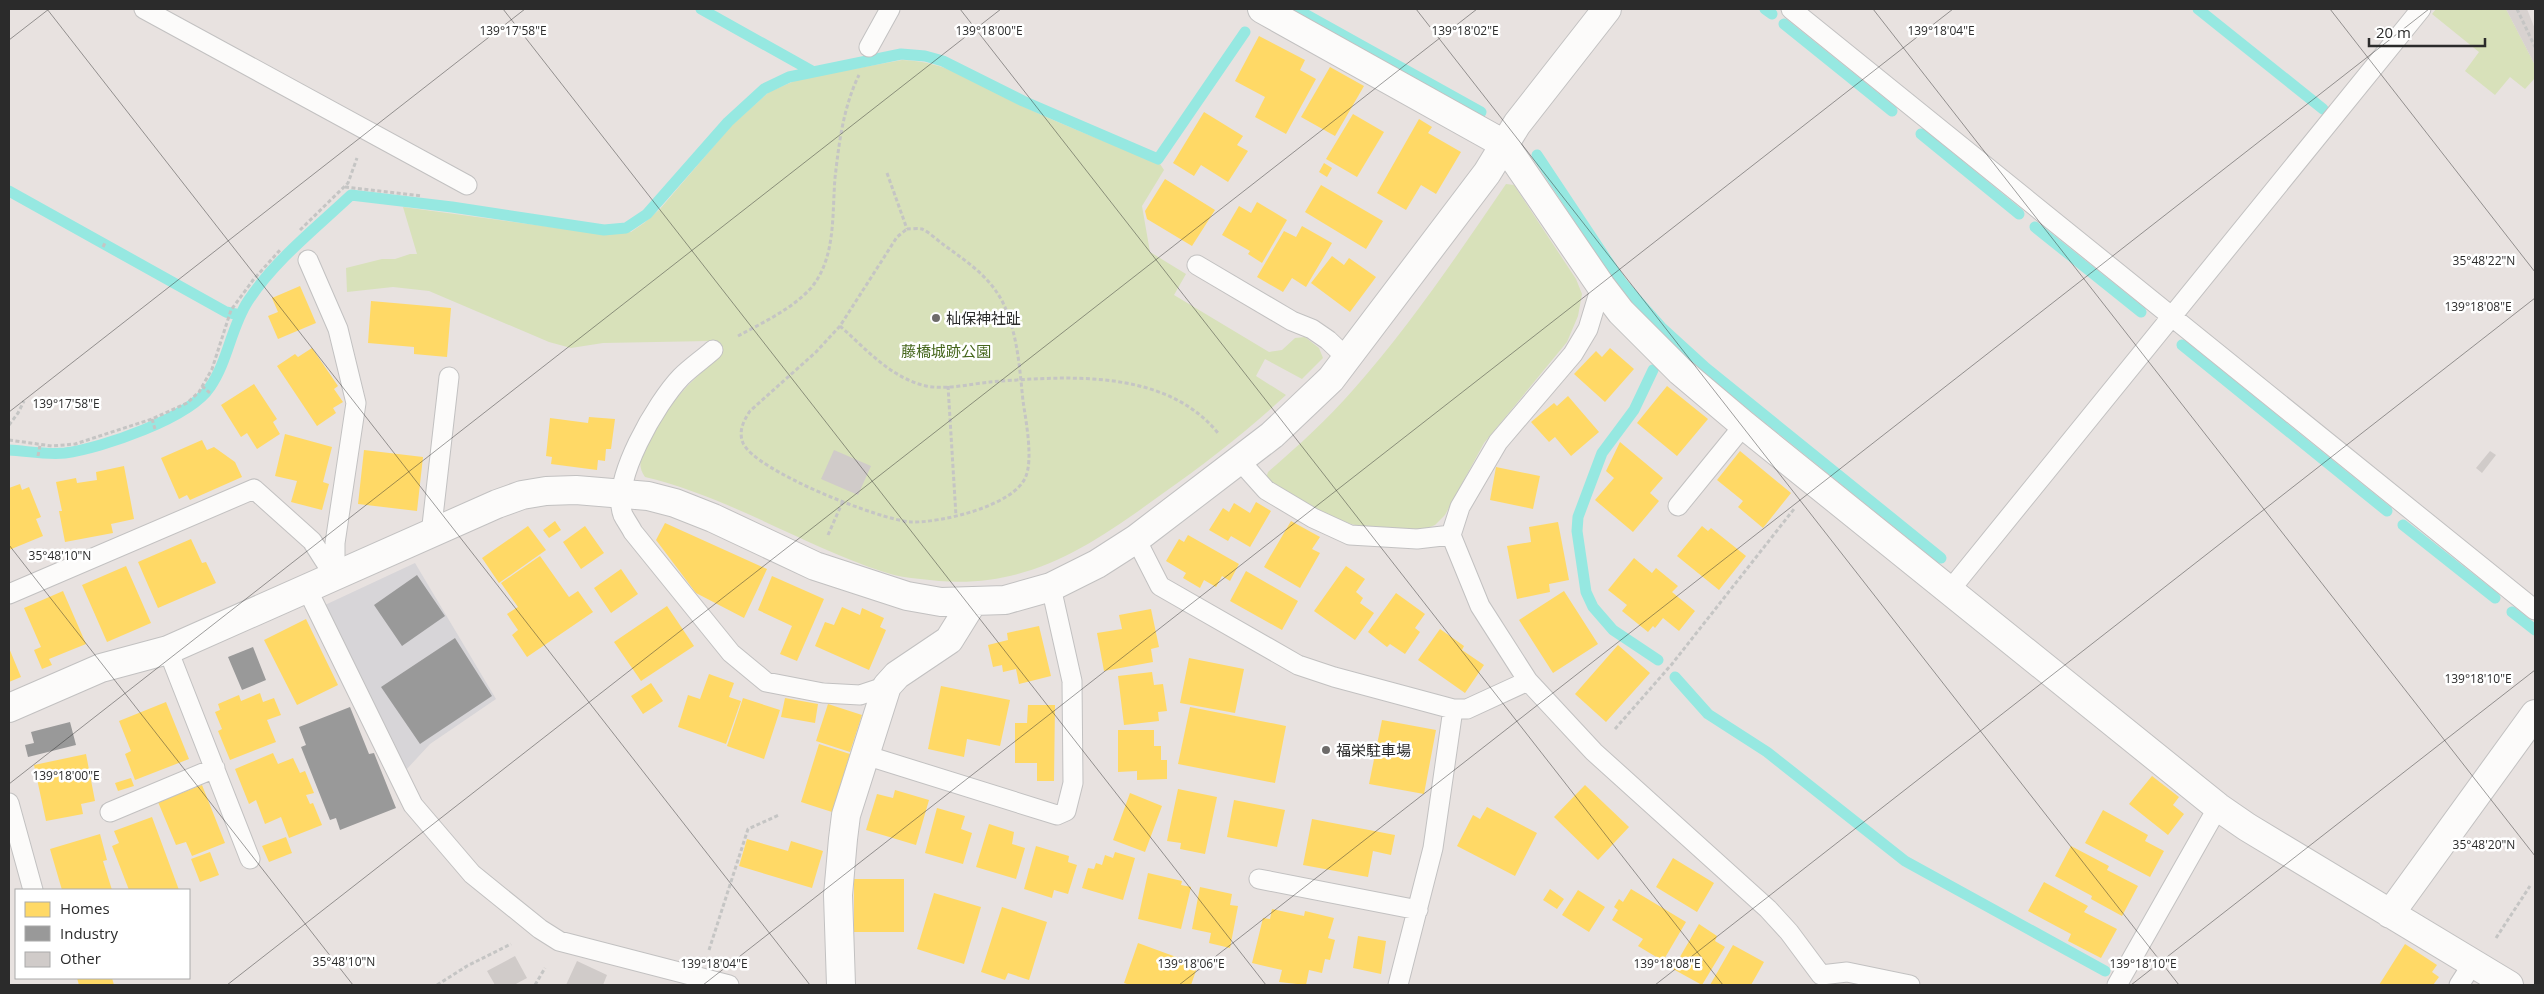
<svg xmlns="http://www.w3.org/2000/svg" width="2544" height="994" font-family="'Open Sans','Noto Sans JP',sans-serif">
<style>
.industrial{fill:#d7d5d8}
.green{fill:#d8e1ba}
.plaza{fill:#d8d2d0}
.homes{fill:#ffd966}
.industry{fill:#999}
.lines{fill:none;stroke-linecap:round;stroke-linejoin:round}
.stream{stroke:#96e8e1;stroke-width:11}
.building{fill:#d0cbc9}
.service-casing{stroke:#c2c1c1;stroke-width:21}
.minor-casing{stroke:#c2c1c1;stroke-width:30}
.path{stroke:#c5c5c4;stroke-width:3;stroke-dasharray:4 2.5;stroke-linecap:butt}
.service{stroke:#fcfbfa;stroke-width:19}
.minor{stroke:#fcfbfa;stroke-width:28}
.ticks{fill:none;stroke:#2b2b2b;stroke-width:1;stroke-opacity:0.45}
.poi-dot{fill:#6d6b6a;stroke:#fff;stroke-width:2}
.labels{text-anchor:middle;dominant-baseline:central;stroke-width:5;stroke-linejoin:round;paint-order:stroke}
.poi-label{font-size:15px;fill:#2b2b2b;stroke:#fff;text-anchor:start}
.park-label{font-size:15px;fill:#45661c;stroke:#fff}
.ticks-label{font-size:12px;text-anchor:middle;fill:#2b2b2b;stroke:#fff;stroke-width:5;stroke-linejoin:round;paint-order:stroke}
</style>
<rect width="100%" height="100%" fill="#e8e2e0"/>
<path class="industrial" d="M415,563L496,699L430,744L405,771L325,605Z"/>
<path class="green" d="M2436,9H2506L2535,65V78L2525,89L2510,77L2495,95L2465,71L2479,52L2432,14Z
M902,60C949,61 982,87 1022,106C1067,127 1114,145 1160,164L1164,170L1142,206L1150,252L1186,274L1174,295L1269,352L1282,350L1295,338L1305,337L1319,348L1323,358L1302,379L1265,359L1256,376L1286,395C1247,431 1206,463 1162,494C1092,545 1030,588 939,581C921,579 901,578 884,572C802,545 729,497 645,477C635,463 643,453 651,438C670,401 686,386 718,358L709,341L603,343L571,348L549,342L429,291L393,287L347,292L346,268L382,259H395L410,254H417L403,207L603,234L631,232L644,223L660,209L732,125L769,92L799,79Z
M1506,184L1514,185L1576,279L1582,294L1578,316L1567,342L1484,443L1445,515L1435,525L1420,531L1374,529L1351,524L1318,511L1270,484L1266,478L1268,472C1298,446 1327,420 1353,390C1410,326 1458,254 1506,184Z"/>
<path class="plaza" d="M2506,9H2527L2535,29V65Z"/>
<path class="homes" d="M1259,36L1305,60L1300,70L1316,79L1286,134L1255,117L1265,97L1235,81Z
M1330,67L1364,86L1335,136L1301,117Z
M1204,112L1243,136L1237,145L1248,151L1228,182L1201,165L1194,176L1173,163Z
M1353,114L1384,132L1357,177L1326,159Z
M1419,119L1432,127L1428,133L1461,152L1436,194L1421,185L1406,210L1377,193Z
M1324,163L1332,168L1327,177L1319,172Z
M1165,179L1215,210L1192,246L1147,219L1145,211Z
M1321,185L1383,221L1366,249L1305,212Z
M1257,202L1287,220L1262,263L1248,254L1250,251L1222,235L1239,206L1251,213Z
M1302,226L1332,243L1306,287L1292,278L1283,292L1257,277L1284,231L1296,237Z
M1332,256L1344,265L1349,258L1376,277L1350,312L1311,283Z
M300,286L316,323L278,339L268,316L278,312L272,298Z
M371,301L451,308L447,357L414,354V347L368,343Z
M312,348L338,386L334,389L343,402L333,408L336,413L317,426L277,366L295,354L298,357Z
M1610,348L1634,369L1605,402L1574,374L1596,351L1602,357Z
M254,384L277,419L273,422L280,434L257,449L247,433L241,437L221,405Z
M1667,386L1708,419L1677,456L1637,423Z
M1568,396L1599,432L1571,456L1555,437L1549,442L1531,422L1554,403L1557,406Z
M589,417L615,419L611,449H606L605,461L598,460L597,470L551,464L552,457L546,456L550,418L588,423Z
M285,434L332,447L323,482L329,484L322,510L291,502L297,481L275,476Z
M202,440L207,450L214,447L235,462L242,477L190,500L187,495L179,499L161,458Z
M1620,442L1663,478L1650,493L1659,501L1633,532L1595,500L1614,478L1606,471Z
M364,450L423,457L417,511L358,504Z
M1740,451L1791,493L1763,528L1738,507L1743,501L1717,480Z
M124,466L134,519L111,524L113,533L65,542L59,511H62L56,482L76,478L77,483L97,480L96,472Z
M1496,467L1540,476L1533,509L1490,500Z
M20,484L22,490L29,487L41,517L36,519L43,536L9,550V488Z
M1256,502L1271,511L1250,547L1231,536L1228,541L1209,530L1223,508L1229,512L1234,503L1250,513Z
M555,521L561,530L549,538L543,530Z
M1291,521L1320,537L1312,549L1320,553L1300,588L1264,567Z
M1558,522L1569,580L1549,584L1550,592L1517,599L1507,546L1531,542L1529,527Z
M665,523L767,569L744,618L696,593L656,540Z
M528,526L546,550L499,583L482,558Z
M585,526L604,553L581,569L563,542Z
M1702,526L1708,531L1711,528L1746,556L1719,590L1677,556Z
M1188,535L1239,564L1230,581L1222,576L1216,587L1204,580L1200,588L1183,578L1186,573L1166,561L1179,539L1184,542Z
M191,539L202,563L206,562L216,583L158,608L138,562Z
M540,556L569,597L578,591L593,612L527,657L512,635L518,630L507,614L518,607L501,583Z
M1634,558L1652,573L1656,568L1678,586L1672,592L1695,611L1679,631L1663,618L1655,628L1653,626L1648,632L1622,611L1627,605L1608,590Z
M126,566L151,623L107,642L82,585Z
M1346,566L1365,579L1356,592L1363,598L1360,603L1374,613L1355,640L1314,611Z
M621,569L638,594L611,613L594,588Z
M1246,571L1298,601L1282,630L1230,601Z
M772,576L824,599L797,661L780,654L792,626L758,610Z
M63,591L86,644L49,659L52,665L42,669L34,650L41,647L24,608Z
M1564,591L1598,644L1553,673L1519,620Z
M1396,593L1425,614L1415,628L1420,632L1405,654L1390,644L1387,647L1368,632Z
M667,606L694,646L641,681L614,642Z
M842,607L860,615L862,608L884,618L880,627L886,630L869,670L815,646L825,622L834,625Z
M1151,609L1159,647L1151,649L1153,662L1104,671L1097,633L1122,629L1119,615Z
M306,619L338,685L297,705L264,640Z
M1039,626L1051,676L1019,684L1016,669L1003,672L1002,665L993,667L988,645L1008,640L1007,633Z
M1440,629L1464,646L1462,650L1484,665L1465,693L1418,660Z
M1618,645L1650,673L1606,722L1575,694Z
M9,648L21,677L9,682Z
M1189,658L1244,669L1235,713L1180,703Z
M1152,672L1154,685L1163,684L1167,711L1158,712L1159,721L1124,725L1118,676Z
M709,674L734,683L729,697L741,701L726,744L678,727L688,695L700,699Z
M651,683L663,701L643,714L631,696Z
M941,686L1010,700L1000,746L967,739L964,757L928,749Z
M260,693L263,702L274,698L281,715L267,720L276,742L230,760L218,731L222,729L215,712L220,710L218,704L239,695L241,701Z
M743,698L780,710L764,759L727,746Z
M785,698L818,704L815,723L781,717Z
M166,702L189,759L135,780L125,754L131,751L119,721Z
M828,704L862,715L850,752L816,741Z
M1028,705H1055L1054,781H1037V763H1015V723H1027Z
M1190,707L1286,726L1275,783L1178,764Z
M1382,720L1436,730L1424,794L1369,784Z
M1118,730H1154V746H1161V760H1167V779L1137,780V771L1118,772Z
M819,744L850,754L832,812L801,802Z
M273,753L278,764L293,758L300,773L305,771L314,793L306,795L310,804L313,803L322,825L289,838L281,817L265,824L256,800L249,804L235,769Z
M86,754L95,801L81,804L83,814L46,821L34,765Z
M2152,776L2179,797L2173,805L2184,814L2168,835L2129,804Z
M131,778L134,786L118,791L115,783Z
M202,785L225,843L192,856L186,842L176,845L158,802Z
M1585,785L1629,827L1598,860L1554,817Z
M1178,789L1217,797L1205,854L1180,849L1181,843L1167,841Z
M895,790L929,800L916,845L866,830L877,794L893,798Z
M1130,793L1162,806L1145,852L1113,840Z
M1234,800L1285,810L1277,847L1227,837Z
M1487,807L1537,833L1515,876L1457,846L1473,815L1480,819Z
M937,808L965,816L961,829L972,833L963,864L925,853Z
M2103,810L2148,835L2145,841L2164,851L2150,877L2085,843Z
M152,817L179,890H129L112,846L119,843L114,831Z
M1312,819L1395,835L1391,855L1373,851L1368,877L1303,865Z
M989,824L1014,832L1012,844L1025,848L1016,879L976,867Z
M100,834L107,860L103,861L112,890H62L50,849Z
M286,837L292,853L269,862L262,846Z
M747,839L788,851L791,841L823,851L812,888L739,866Z
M1036,846L1069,856L1068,862L1077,865L1068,894L1054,890L1052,898L1024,889Z
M2071,846L2109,866L2107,870L2138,886L2122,916L2091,899L2092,896L2055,876Z
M210,852L219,875L200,882L191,859Z
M1115,852L1135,858L1123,900L1082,888L1088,868L1094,869L1096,863L1102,865L1105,855L1113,858Z
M1673,858L1714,883L1697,912L1656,887Z
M1148,873L1182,881L1181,885L1191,887L1181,929L1138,919Z
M854,879H904V932H854Z
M2044,882L2088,906L2084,912L2117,929L2101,958L2068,941L2071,934L2028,911Z
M1200,887L1232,894L1230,905L1238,906L1230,948L1209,943L1211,933L1192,929Z
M1550,889L1564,899L1557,909L1543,900Z
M1631,889L1686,922L1663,961L1638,946L1643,939L1612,920L1618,910L1614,907L1619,899L1623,902Z
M1578,890L1605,907L1589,932L1562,915Z
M934,893L981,907L964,964L917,949Z
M1002,907L1047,922L1029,980L1008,973L1005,980L981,972Z
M1272,909L1304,916L1305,911L1334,918L1328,938L1335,940L1330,960L1325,959L1322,973L1309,970L1306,985L1279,982L1282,970L1252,963L1263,918L1270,919Z
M1699,924L1717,936L1715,941L1725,947L1702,985L1673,969Z
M1358,936L1386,941L1381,974L1353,968Z
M1138,943L1198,965L1191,985H1130L1124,983Z
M2405,944L2437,965L2432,972L2439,977L2433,985H2379Z
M1733,945L1764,962L1751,985H1710Z
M77,978H112L114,985H79Z"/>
<path class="industry" d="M417,575L445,616L402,646L374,605Z
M455,638L492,696L420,744L381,687Z
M253,647L266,680L242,690L228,657Z
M350,707L369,754L374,753L396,808L340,830L336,818L330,820L301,747L306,745L299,727Z
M70,722L76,745L28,757L25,745L34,743L31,732Z"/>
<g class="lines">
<path class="stream" d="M701,9L812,71
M1296,9L1481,112
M1765,9L1772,14
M2198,9L2323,109
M1784,24L1892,111
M1921,134L2019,214
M1537,155L1622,283L1661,327L1706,368L1941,558
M9,191L226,312L240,315
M2035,227L2141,312
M2182,345L2387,511
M1653,370L1634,410L1602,453L1578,517L1577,531L1586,592L1593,607L1613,630L1658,660
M9,450C27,451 47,455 65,453C102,448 190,418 210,387C228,361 231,327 248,301C275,260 316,228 351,195L452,207L604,230L626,228L647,214L728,122L764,89L789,77L901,54L925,56L943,61L1023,101L1158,159L1245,32
M2403,525L2495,598
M2512,612L2535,630
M1675,677L1708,714L1767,752L1905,861L2105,971"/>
</g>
<path class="building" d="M834,450L871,466L858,495L821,479Z
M2490,451L2496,455L2482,473L2476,468Z
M515,956L527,978L514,985H495L487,971Z
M577,961L607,975L603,985H566Z"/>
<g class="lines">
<defs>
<path id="service" d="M144,9L467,185
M1791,9L2535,610
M869,47L890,9
M308,260L338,329L356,403L335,543V577
M1197,265L1292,321L1312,329L1328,340L1348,359
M1601,286L1588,329L1573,354L1498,442L1460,507L1451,535L1480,606L1528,681L1594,752L1768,909L1789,932L1821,975
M713,350C703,359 691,367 681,377C657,402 610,481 623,515C626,521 630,526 633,532L731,653L766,682L823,693L860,695L887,686
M1240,461L1266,490L1313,518L1350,535L1417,539L1451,535
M1678,506L1744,425
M431,534L449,377
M1136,539L1160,586L1298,665L1334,677L1453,709H1467L1528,681
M307,589L413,805L472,874L540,929L559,941L729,985
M1950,590L2421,9
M9,594L254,489L312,541L335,577
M168,650L250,859
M865,755L1057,815L1066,811L1073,783L1072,681L1051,587
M9,803L33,890
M110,812L215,768
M1259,879L1418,910
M1821,975L1847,972L1910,985
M1398,985L1433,848L1453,709
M2117,985L2218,807
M2459,985L2473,963"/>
<path id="minor" d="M1262,9L1504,144L1601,286L1621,312L1680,371L1744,425L2218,807L2247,827L2509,985
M9,708L101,668L168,650L497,504L522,495L546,491L576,490L648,496L675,503L713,518L815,566L907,596L941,602L1005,600L1051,587L1097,564L1136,539L1272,435L1331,379L1487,173L1517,124L1607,9
M2390,914L2535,714
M841,985L838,895L843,839L846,815L887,686L897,675L949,640L972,603"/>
</defs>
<use href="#service" class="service-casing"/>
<use href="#minor" class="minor-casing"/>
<path class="path" d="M2517,9L2535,47
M887,173L907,229
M345,187L422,196
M907,229C911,229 918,228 922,229C929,232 937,240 944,245C970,264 995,280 1007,312C1018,340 1020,372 1023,401C1026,421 1033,458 1026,476C1015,506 940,523 911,522C880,520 755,471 743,443C738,431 744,420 750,411L816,352L840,326L897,237Z
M300,230L348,183L357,158
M103,247L106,241
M840,326C866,349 891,378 926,386C945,390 971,384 990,382C1065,376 1165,368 1218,433
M738,336C762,323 792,309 811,288C836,258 832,215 835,178C839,143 843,108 859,75
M202,386L210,393
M948,386L956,516
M152,419L155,429
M9,425L18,413L24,401
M9,440L52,446L75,444L152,419L187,403L199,392L212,369L231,310L253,280L280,250
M38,456L40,445
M828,535L843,501
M1615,729L1672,664L1794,509
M2496,938L2530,886
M709,950L748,829L779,815
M437,985L467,966L511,944
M535,985L545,968"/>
<use href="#service" class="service"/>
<use href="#minor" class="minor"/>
</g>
<path class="ticks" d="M47,9L810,985M503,9L1266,985M960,9L1723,985M1416,9L2179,985M1873,9L2535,856M2330,9L2535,272M9,40L49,9M9,412L525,9M9,545L353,985M9,784L1001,9M227,985L1477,9M703,985L1953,9M1179,985L2429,9M1655,985L2535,298M2131,985L2535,670"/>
<g class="poi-dot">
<circle cx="936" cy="318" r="5"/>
<circle cx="1326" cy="750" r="5"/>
</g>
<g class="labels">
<g class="poi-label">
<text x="946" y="318">杣保神社趾</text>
<text x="1336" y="750">福栄駐車場</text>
</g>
<g class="park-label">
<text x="946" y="351">藤橋城跡公園</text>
</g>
</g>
<g class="ticks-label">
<text x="513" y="35">139°17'58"E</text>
<text x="989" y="35">139°18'00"E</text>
<text x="1465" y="35">139°18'02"E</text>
<text x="1941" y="35">139°18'04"E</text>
<text x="2484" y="265">35°48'22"N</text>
<text x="2478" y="311">139°18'08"E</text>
<text x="66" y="408">139°17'58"E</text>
<text x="60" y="560">35°48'10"N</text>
<text x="2478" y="683">139°18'10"E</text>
<text x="66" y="780">139°18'00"E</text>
<text x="2484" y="849">35°48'20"N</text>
<text x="344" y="966">35°48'10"N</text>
<text x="714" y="968">139°18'04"E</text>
<text x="1191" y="968">139°18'06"E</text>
<text x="1667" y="968">139°18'08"E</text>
<text x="2143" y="968">139°18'10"E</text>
</g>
<rect width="2544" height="994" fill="none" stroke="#2b2b2b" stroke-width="20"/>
<rect x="15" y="889" width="175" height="90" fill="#ffffff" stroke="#aaaaaa"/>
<rect x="25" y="902" width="25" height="15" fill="#ffd966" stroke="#aaaaaa"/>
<text x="60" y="914" font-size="15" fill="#2b2b2b">Homes</text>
<rect x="25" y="926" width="25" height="15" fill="#999999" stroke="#aaaaaa"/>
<text x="60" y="939" font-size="15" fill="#2b2b2b">Industry</text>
<rect x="25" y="952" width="25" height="15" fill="#d0cbc9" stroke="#aaaaaa"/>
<text x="60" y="964" font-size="15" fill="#2b2b2b">Other</text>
<path d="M2369 38v8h116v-8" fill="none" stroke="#2b2b2b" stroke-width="2.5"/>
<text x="2376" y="38" font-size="15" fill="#2b2b2b" stroke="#ffffff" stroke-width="4" paint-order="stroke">20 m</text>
</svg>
